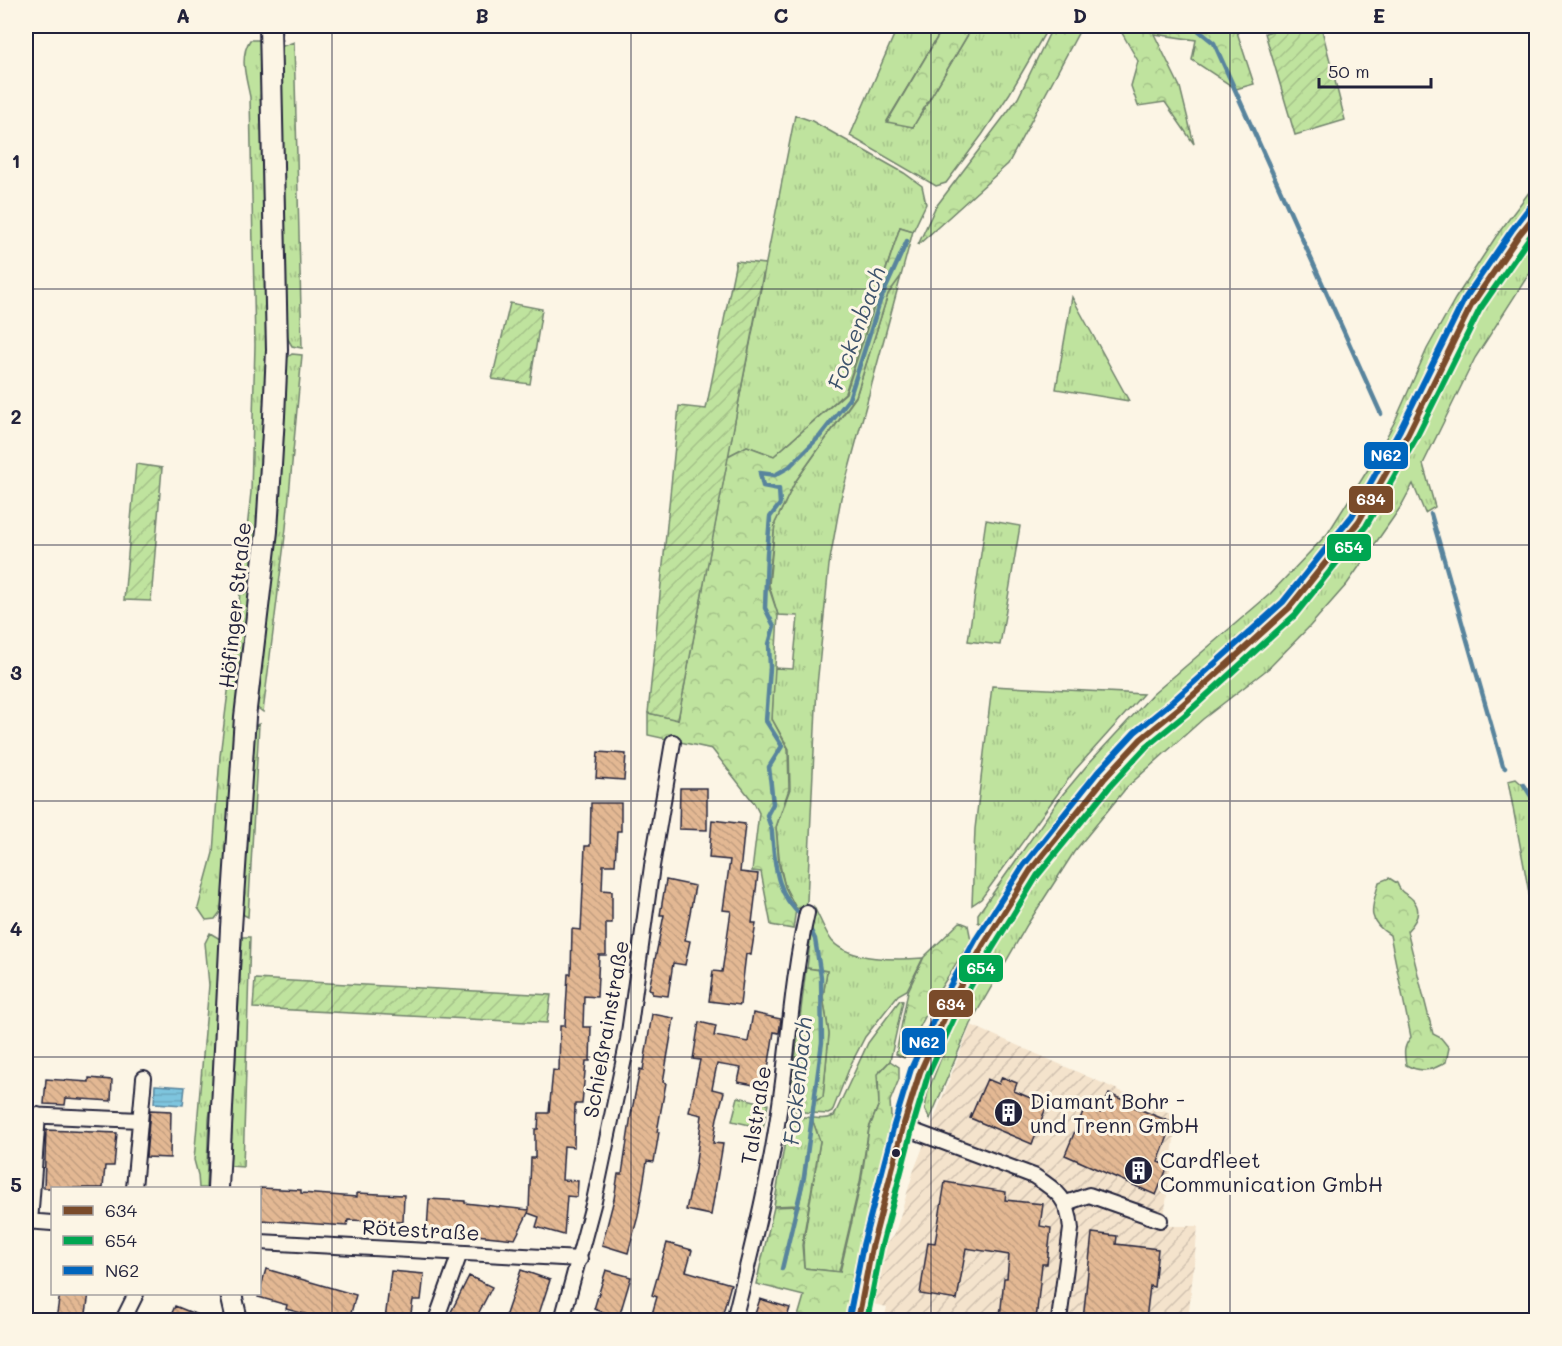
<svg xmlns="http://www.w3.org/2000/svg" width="1562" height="1346" font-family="Mali,sans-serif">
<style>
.industrial{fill:url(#industrial-furrows)}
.grass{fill:url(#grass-tufts);stroke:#70826c;stroke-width:1.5}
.forest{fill:url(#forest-crowns);stroke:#70826c;stroke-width:1.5}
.garden{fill:url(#garden-furrows);stroke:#70826c;stroke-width:1.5}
.water{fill:url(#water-rules);stroke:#59849d;stroke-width:1.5}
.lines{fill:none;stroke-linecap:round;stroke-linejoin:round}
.stream{stroke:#59849d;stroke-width:4.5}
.building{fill:url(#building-back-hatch);stroke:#22223b;stroke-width:1.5}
.street-casing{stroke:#22223b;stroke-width:18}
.secondary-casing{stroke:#22223b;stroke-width:24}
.street{stroke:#fcf5e5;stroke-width:14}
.secondary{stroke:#fcf5e5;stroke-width:20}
.bus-1-casing{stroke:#fcf5e5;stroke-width:10}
.bus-2-casing{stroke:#fcf5e5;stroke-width:10}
.bus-3-casing{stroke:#fcf5e5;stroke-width:10}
.bus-1{stroke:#7a4b2a;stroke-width:6}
.bus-2{stroke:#00a651;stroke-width:6}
.bus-3{stroke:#0065bd;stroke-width:6}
.grid{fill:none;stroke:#22223b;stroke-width:1.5;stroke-opacity:0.55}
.bus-dot{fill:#22223b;stroke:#fcf5e5;stroke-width:2}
.labels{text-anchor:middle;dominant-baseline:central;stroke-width:6;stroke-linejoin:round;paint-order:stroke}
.street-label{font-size:21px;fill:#22223b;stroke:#fcf5e5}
.poi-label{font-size:21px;fill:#22223b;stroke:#fcf5e5;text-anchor:start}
.water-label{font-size:22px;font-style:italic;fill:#3e536c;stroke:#fcf5e5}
.line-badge{stroke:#fcf5e5;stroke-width:2}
.badge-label{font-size:16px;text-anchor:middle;font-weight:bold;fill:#fff}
.neatline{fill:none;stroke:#22223b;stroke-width:2}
.grid-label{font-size:20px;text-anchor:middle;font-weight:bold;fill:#22223b}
</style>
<defs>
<pattern id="industrial-furrows" width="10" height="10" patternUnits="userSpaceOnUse" patternTransform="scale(1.5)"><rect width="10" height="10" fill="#f4e3cc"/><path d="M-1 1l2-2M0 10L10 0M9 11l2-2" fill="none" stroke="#d1c2b0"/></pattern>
<pattern id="grass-tufts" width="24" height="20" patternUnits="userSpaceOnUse" patternTransform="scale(1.5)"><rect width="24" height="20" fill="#bfe39e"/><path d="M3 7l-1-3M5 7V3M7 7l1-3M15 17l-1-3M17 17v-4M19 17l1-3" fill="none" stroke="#a4c289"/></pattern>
<pattern id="forest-crowns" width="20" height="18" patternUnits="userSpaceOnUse" patternTransform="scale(1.5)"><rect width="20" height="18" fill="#bfe39e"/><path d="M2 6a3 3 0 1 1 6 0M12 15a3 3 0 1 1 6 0" fill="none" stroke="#a4c289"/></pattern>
<pattern id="garden-furrows" width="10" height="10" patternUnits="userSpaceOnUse" patternTransform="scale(1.5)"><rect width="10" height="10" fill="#bfe39e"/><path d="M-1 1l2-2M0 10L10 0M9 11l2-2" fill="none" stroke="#a4c289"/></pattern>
<pattern id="water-rules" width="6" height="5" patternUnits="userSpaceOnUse" patternTransform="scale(1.5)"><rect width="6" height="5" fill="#7ec5de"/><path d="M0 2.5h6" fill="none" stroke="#6da9bf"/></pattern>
<pattern id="building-back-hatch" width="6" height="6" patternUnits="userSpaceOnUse" patternTransform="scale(1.5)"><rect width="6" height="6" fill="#e3b893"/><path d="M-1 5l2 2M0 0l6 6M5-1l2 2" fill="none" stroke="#c29e80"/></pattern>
</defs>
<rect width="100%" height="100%" fill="#fcf5e5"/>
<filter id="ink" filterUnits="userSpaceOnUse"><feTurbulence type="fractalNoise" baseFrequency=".0167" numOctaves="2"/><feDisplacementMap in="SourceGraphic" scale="12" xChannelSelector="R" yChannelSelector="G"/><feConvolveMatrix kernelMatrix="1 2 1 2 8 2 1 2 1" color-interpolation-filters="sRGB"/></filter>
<g filter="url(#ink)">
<path class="industrial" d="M971,1025L1177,1116L1163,1226H1198L1188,1320H884L887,1307L873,1304L886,1245L894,1236L914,1170Z"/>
<path class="grass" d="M898,26H944L887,121L913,127L973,26H1049L1010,93L982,135L946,183L936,186L850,136Z
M250,40H259L263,46L269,344L268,424L221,911L215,919L206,920L198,908L213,853L220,756L238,612L251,492L255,345L250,97C246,77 239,57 250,40Z
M294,42L302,348L292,346L285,334L280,47Z
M795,115L812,121L904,173L922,186L926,204L913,231L900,227L845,393L774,456L747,446L728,456Z
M1536,183V201L1512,231L1355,511L1316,569L1252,633L1162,710L1024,867L983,925L978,922V914L1063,794L1089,763L1152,695L1270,594L1328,533L1374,460L1395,421L1427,349L1455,299L1497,235Z
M1536,228V263L1475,358L1423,464L1435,507L1425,513L1413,484L1400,508L1347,584L1310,626L1269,668L1203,719L1127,787L1074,852L1027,925L970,1024L930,1119L925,1109L928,1091L960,1011L984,962L1038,876L1089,807L1156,737L1300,609L1496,283Z
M901,276L841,498L829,565L817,686L807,901L805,909L796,908L785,887L780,865L776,827L790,789L789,749L772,719L774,668L793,669L798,616L778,615L769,585L775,523L795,482L856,397L888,294Z
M1072,297L1129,401L1056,389Z
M292,354L302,355L286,528L263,712L256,707L284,360Z
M986,520L1020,526L1000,645L968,641Z
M992,686L1143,694L1075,770L981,899L972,905L975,829Z
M259,724L248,917L242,914L245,822L252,727Z
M1516,779L1528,790L1536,806V930L1508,781Z
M814,907C820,918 825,932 832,941C849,961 899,960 923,958L907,990L898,995L865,1037L851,1064L832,1112L828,1114L812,1113L813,1102L823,1097L829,1034L823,996L827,971L807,968Z
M210,933L220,939L218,1053L209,1119L206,1188H199L198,1175L194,1160L209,985L205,943Z
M242,937H250L243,1167L230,1166Z
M900,1000L903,1001L890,1061L877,1074L879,1104L869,1128L860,1182L839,1272L804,1268L803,1245L820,1141L812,1119L805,1171L798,1205L774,1206L789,1118C804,1113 819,1123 834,1116L868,1043Z
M738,1097L768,1104L763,1128L732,1121Z"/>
<path class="forest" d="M944,26H973L913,127L887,122Z
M1053,26H1082L1008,164L918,245L935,208L1018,98Z
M1118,26H1235L1254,84L1236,89L1192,60L1196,40L1154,34L1180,87L1194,144L1165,102L1138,106L1131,86L1138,61Z
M900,227L913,231L901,276L888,294L856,396L795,482L775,523L768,585L778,615L772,719L788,749L789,789L776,827L779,865L785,887L796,909L793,929L771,925L761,872L752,871L759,813L754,803L712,749L648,735V713L678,719L728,456L747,446L774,456L846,393Z
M1389,878L1397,883C1402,896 1406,892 1413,900C1423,911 1415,923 1407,931L1433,1034L1441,1038L1449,1048L1446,1062C1432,1071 1421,1073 1406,1065C1404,1053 1403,1047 1411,1037L1390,935C1364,919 1373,906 1379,882Z
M960,922L968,925L971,940L935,997L904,1058L896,1054L908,991L924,957Z
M806,968L827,971L823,997L829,1034L823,1097L813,1102L812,1113L789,1110Z
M890,1061L899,1067V1079L890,1101L892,1132L856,1275L848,1320H797L804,1296L756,1284L774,1207L799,1206L806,1171L812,1119L820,1141L802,1245L804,1268L840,1272L861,1182L869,1129L879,1104L878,1074Z"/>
<path class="garden" d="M1287,26H1321L1345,120L1295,135L1265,33Z
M736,261L765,264L678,720L648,713L679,406L706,409Z
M510,303L542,309L530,384L492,379Z
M136,464L162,468L151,601L124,600Z
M255,979L551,995L547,1023L253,1008Z"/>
<path class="water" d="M155,1085L185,1087L183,1105L154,1103Z"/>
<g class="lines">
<path class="stream" d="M1193,26L1214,43L1381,414
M1431,514L1503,766L1505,768
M1524,785L1536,804
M803,917C776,895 775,866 772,833C772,827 768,821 767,815L773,804L769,767L782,746L766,721L770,668L769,644L774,626L765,608L767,554L770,517L780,504L779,489L763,486L760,473L775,475L789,467L820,436L849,399L880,301L907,241
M782,1269L804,1177L822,1042L821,977L815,939L809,927"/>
</g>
<path class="building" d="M598,752L626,754L624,780L596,778Z
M680,788H707V830L679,829Z
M591,803H621V831H617L615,865H603L602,890L612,891V923H606V955H599L597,997L584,996L583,1027H591L590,1061H586L582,1104H575L574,1147L564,1146L562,1180L578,1181L577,1197L567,1196L564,1235L536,1227L539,1217L528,1213L529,1211L515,1239L476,1235V1233L427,1230L429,1199L465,1201V1203L529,1210L531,1158H535V1129H538L539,1113H549L553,1070L559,1071L560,1026H565L568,974H571L572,929L581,930L585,846H590Z
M712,820L745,824L740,872L758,874L752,923H756L751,955L746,954L740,1005L709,1001L713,971L722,972L731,911L723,910L730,860L709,858Z
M666,880L695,886L685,940L690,941L685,965L673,963L668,996L652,994V990L649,989L664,915H660Z
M753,1013L781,1019L779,1033L774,1032L765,1087L738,1082L741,1068L717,1064L712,1089L724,1092L717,1118L713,1143L723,1144L711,1215L686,1210L695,1169L702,1115L689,1112L700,1060L693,1059L699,1022L716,1026L714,1036L748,1042Z
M652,1014L674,1018L663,1082L666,1083L657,1132H659L654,1162L647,1161L638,1216L628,1253L602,1245L614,1199L618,1174H622L631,1115L640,1069L643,1070Z
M1002,1077L1017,1083L1014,1091L1047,1105L1032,1144L970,1118L987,1079L999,1084Z
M89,1078L112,1080L111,1101L66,1098L65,1105L44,1104L46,1079L89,1082Z
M1109,1094L1135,1105L1134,1107L1173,1123L1158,1162L1168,1166L1156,1195L1065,1155L1085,1107L1101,1113Z
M150,1110L171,1111L170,1158L146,1157Z
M46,1130L117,1133L114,1166H105L103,1188H44Z
M945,1182L1006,1192L1005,1200L1043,1204L1040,1226L1051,1228L1047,1264H1042L1036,1320L1000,1318L1004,1278H1007L1009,1255L966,1248L957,1300L920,1294L928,1242L935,1243Z
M260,1188L301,1190V1193L357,1197V1193L404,1195L403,1222L348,1220L347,1226L260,1220Z
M1092,1233L1117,1236L1116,1244L1158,1249L1154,1287L1150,1286L1146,1320H1083Z
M667,1243L692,1250L686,1271L731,1284L721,1320H670L652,1314L657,1297L652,1295Z
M266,1269L356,1295L349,1320H327L286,1309L287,1305L258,1297Z
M521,1270L550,1280L537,1320H504Z
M606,1270L631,1277L619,1317L594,1309Z
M391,1271L424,1274L421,1300H413L410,1320H385Z
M469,1276L492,1287L477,1316L475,1320H447Z
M60,1293H89L85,1320H56Z
M760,1299L790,1308L786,1320H753Z
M175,1306L210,1320H169Z"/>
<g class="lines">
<defs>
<path id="street" d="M26,1115L140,1120
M903,1127L1034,1176C1058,1191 1069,1200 1071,1229L1059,1320
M134,1188L144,1078
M1066,1203L1089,1195L1160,1220
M26,1221L52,1223
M30,1222L38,1115
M260,1242L580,1259
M123,1320L136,1294
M436,1320L460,1253
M562,1320L594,1201L628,1040L652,866L673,742
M734,1320C751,1251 769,1182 779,1111C789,1045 792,978 807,913"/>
<path id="secondary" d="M218,1188L231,928L245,717L267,531L274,416L277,350L270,26
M231,1294L237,1320
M858,1320L872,1247L903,1127L920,1072L953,999L984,944L1030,871L1067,823L1104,779L1141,739L1179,708L1289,608L1319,573L1359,521L1383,481L1408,434L1472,304L1519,235L1536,214"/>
</defs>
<use href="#street" class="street-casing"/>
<use href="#secondary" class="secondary-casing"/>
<use href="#street" class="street"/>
<use href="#secondary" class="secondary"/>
<defs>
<path id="bus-1" d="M858,1320L872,1247L903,1127L920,1072L953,999L984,944L1030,871L1104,779L1141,739L1179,708L1289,608L1359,521L1408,434L1472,304L1519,235L1536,214"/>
<path id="bus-2" d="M867,1320L881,1249L912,1129L928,1075L961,1003L992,949L1037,876L1111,785L1147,746L1185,715L1295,615L1366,526L1416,438L1480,309L1536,228"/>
<path id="bus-3" d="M849,1318L863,1245L894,1125L911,1069L945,995L976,939L1023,866L1097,773L1135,732L1173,701L1283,602L1352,516L1400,430L1464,300L1512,230L1529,208"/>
</defs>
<use href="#bus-1" class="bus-1-casing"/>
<use href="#bus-2" class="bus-2-casing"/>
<use href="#bus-3" class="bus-3-casing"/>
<use href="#bus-1" class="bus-1"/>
<use href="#bus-2" class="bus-2"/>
<use href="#bus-3" class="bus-3"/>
</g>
</g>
<path class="grid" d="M332,26V1320M631,26V1320M931,26V1320M1230,26V1320M26,289H1536M26,545H1536M26,801H1536M26,1057H1536"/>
<defs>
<symbol id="building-disc" viewBox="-11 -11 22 22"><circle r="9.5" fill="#22223b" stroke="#fcf5e5"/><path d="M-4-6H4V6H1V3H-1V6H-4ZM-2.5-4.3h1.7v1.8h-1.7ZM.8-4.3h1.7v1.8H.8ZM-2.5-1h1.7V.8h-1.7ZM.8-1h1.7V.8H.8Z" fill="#fff"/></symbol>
</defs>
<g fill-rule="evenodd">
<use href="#building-disc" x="992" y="1096" width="33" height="33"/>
<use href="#building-disc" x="1122" y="1154" width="33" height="33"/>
</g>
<circle class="bus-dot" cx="896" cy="1153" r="5"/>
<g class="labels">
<g class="street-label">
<text transform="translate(234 605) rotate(-84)">Höfinger Straße</text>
<text transform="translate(605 1029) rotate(-80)">Schießrainstraße</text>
<text transform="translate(755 1115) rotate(-81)">Talstraße</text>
<text transform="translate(421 1229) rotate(3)">Rötestraße</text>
</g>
<g class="poi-label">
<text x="1030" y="1100">Diamant Bohr -<tspan x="1030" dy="24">und Trenn GmbH</tspan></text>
<text x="1160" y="1159">Cardfleet<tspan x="1160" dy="24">Communication GmbH</tspan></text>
</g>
<g class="water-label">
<text transform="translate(856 328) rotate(-70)">Fockenbach</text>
<text transform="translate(797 1081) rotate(-84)">Fockenbach</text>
</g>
</g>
<g class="line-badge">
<rect x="1363" y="441" width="46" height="29" rx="6" fill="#0065bd"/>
<rect x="1348" y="485" width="46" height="29" rx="6" fill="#7a4b2a"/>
<rect x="1326" y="533" width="46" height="29" rx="6" fill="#00a651"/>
<rect x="958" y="954" width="46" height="29" rx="6" fill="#00a651"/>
<rect x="928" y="989" width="46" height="29" rx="6" fill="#7a4b2a"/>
<rect x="901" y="1027" width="45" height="29" rx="6" fill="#0065bd"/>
</g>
<g class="badge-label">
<text x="1386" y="461">N62</text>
<text x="1371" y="505">634</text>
<text x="1349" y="553">654</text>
<text x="981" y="974">654</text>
<text x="951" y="1010">634</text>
<text x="924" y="1048">N62</text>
</g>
<rect width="1562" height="1346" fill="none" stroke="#fcf5e5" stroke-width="66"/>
<rect x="51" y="1187" width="210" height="108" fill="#fcf5e5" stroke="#a5a1a1" stroke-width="1.5"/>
<rect x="63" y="1206" width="30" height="9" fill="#7a4b2a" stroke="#a5a1a1" stroke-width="1.5"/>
<text x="105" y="1217" font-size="18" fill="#22223b">634</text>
<rect x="63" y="1236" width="30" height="9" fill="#00a651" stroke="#a5a1a1" stroke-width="1.5"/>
<text x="105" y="1247" font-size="18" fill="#22223b">654</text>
<rect x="63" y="1266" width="30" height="9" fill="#0065bd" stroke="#a5a1a1" stroke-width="1.5"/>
<text x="105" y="1277" font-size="18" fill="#22223b">N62</text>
<path d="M1319 78v9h112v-9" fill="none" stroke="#22223b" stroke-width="3"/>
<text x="1328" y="78" font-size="18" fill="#22223b" stroke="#fcf5e5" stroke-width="4.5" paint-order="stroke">50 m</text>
<rect x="33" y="33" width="1496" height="1280" class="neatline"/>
<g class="grid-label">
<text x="183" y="23">A</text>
<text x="482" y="23">B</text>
<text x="781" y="23">C</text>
<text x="1080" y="23">D</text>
<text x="1379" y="23">E</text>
<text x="16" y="168">1</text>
<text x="16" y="424">2</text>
<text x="16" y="680">3</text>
<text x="16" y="936">4</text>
<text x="16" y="1192">5</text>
</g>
</svg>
